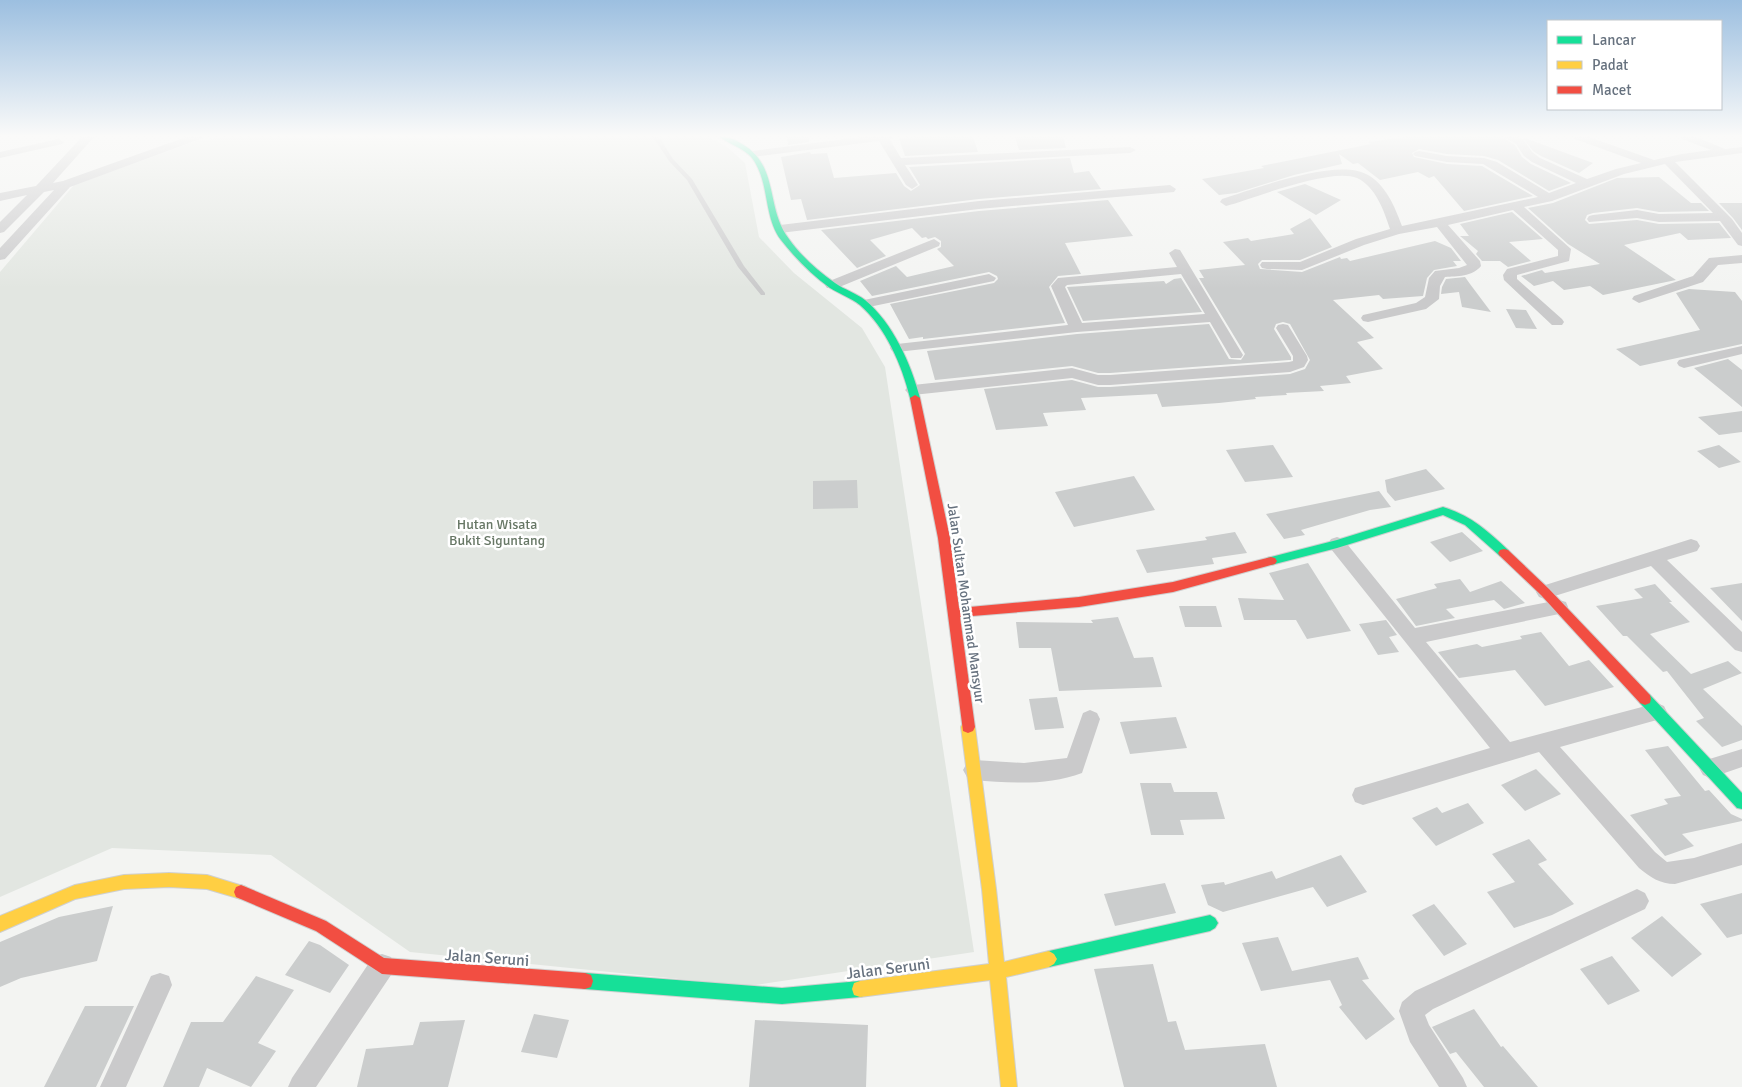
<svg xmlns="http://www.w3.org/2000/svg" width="1742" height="1087" font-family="Signika,sans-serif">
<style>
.green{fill:#e2e6e1}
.building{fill:#cbcdcd}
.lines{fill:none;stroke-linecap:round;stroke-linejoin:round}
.fast-casing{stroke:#cfd0d0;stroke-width:2}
.slow-casing{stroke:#cfd0d0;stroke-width:2}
.jam-casing{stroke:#cfd0d0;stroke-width:2}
.lane{fill:#cacacb;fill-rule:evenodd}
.street{fill:#cacacb;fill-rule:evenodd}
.fast{fill:#16e098;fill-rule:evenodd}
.slow{fill:#ffcf43;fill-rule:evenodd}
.jam{fill:#f24e42;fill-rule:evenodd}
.labels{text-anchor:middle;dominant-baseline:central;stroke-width:5;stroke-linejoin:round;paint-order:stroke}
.park-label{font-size:14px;fill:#677765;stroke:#fff}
.street-label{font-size:14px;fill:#67727f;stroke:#fff}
.near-street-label{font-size:16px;fill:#67727f;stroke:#fff}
</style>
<rect width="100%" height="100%" fill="#f3f4f2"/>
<path class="green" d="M232,137H708L727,147L745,163L759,237L794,273L862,328L885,367L974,952L749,986L410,952L271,855L112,848L0,897V272L74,185L196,141Z"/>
<path class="building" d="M787,137H809V142L788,145Z
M915,137H973L978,152L905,156L899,138Z
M1015,137H1063L1066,148L1019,150Z
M1406,137H1502L1515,145L1522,157L1531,164L1571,183L1549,191L1498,160L1484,156L1447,154L1419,149L1412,153L1414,157L1447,164L1482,166L1533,196L1464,211L1434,176L1429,178L1418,172L1380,180L1358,163L1353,164L1339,154L1342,164L1294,175L1236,193L1219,195L1202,179L1264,168L1261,166L1371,144L1368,142Z
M1522,137L1593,163L1579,173L1541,156L1533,151Z
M810,152L811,154L827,153L834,178L896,173L904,186L911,191L920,185L909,167L1070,158L1074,173L1089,171L1101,189L979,199L807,220L801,199L791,200L781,157Z
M1659,177L1691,203H1701L1709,211L1659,212L1637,208L1593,213L1587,215L1585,220L1589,224L1637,220L1659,224L1719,223L1731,238L1688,240L1680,233L1624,245L1676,280L1603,295L1590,286L1564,290L1553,281L1534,286L1521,276L1542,270L1545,273L1600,264L1568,244L1528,208L1553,203L1617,178Z
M1305,184L1341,200L1316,215L1277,192Z
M1108,200L1133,236L1065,243L1081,274L1058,276L1049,287L1065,323L923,339V337L909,339L890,304L994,283L998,279L997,276L989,272L872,296L860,281L896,266L907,277L954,266L937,249L941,247V241L935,237L928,239L926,237L922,238L912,228L870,240L886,256L857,268L821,230L979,211Z
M1719,203H1742V230L1733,218Z
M1512,212L1543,239L1509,242L1531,261L1508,267L1500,261H1482L1476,254L1478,251L1460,236H1469L1460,224Z
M1310,218L1332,247L1300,260H1262L1258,264L1260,269L1302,272L1340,257L1341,259L1347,258L1350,261L1435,241L1451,248L1461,261H1453L1457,266L1434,270L1427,278L1423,296L1383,299L1379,295L1333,300L1374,338L1357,342L1383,369L1346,376L1351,383L1320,386L1324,391L1286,393L1287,395L1255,397L1256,399L1219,403L1162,407L1157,394L1081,398L1086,410L1043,413L1048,426L996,430L984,389L1072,380L1098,387H1110L1290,374L1305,369L1310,360L1290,324L1283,322L1276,324L1274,329L1291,357V360H1289L1110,373H1098L1072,366L935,380L927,351L1077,334L1209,324L1229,359L1241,360L1245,354L1199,278H1204L1199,270L1245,265L1223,242L1248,238L1251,241L1294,234L1290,229Z
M1465,277L1470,284L1491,312L1462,307L1459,292L1441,294L1442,287L1446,279Z
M1181,278L1202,312L1083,321L1067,287L1164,281L1166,284L1174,279Z
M1689,289L1735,292L1742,301V344L1640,366L1616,349L1700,330L1676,293Z
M1506,309L1526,310L1537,329L1516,328Z
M1728,359L1742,370V407L1694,368Z
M1742,411V432L1719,435L1698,417Z
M1273,445L1293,477L1245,482L1226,450Z
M1719,445L1741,462L1719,468L1697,451Z
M1426,469L1445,489L1395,501L1387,492L1385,480Z
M1134,476L1155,510L1074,527L1055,492Z
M857,480L858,508L813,509V481Z
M1379,491L1391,507L1370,510L1301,530L1305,535L1284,539L1266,514Z
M1235,532L1247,553L1212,558L1214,564L1147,573L1136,550L1207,540L1205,537Z
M1462,532L1483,551L1450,562L1430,542Z
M1308,563L1351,631L1307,639L1296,620H1244L1238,598L1284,600L1269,573Z
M1460,579L1470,592L1501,581L1525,603L1504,609L1494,600L1446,609L1455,618L1416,626L1396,599L1437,588L1434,584Z
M1742,583V621L1710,588Z
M1655,584L1672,602H1669L1690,622L1650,634L1691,674L1728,661L1742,673L1703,689L1742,726V740L1722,747L1696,721L1704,718L1667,671L1663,672L1627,636H1623L1596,606L1643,598L1634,589Z
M1179,606H1216L1222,627H1185Z
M1118,617L1134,658L1153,657L1162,687L1059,691L1051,648H1019L1016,622L1093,623L1091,620Z
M1386,620L1397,635L1389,637L1399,652L1378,655L1359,624Z
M1541,632L1569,666L1589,660L1614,687L1545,706L1515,670L1459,678L1438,652L1477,644L1482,647L1522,639L1520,636Z
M1057,697L1064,728L1035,730L1029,699Z
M1176,717L1187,748L1130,754L1120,722Z
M1668,746L1705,791L1709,790L1731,814L1742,819V821L1682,834L1694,846L1665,856L1630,815L1668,804L1664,799L1681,796L1645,750Z
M1536,769L1561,794L1525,811L1501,785Z
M1140,783H1171L1174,792H1217L1225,819L1180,820L1184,835H1151Z
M1468,803L1484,823L1436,846L1412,818L1437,807L1442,813Z
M1529,839L1547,860L1538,864L1574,904L1552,915L1514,928L1487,892L1515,882L1492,854Z
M1341,855L1367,892L1327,907L1313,887L1223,912L1208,905L1201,885L1224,882L1225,885L1272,871L1276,879Z
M1165,883L1176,913L1115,926L1104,894Z
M1742,893V934L1727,938L1700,904Z
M1434,904L1467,944L1444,956L1412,915Z
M113,906L97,961L21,978L0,987V942L59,917Z
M1662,916L1702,954L1672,977L1631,938Z
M1278,937L1292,971L1358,957L1369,979L1362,980L1395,1019L1366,1040L1339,1007L1342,1005L1330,980L1261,991L1242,943Z
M309,941L320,945L349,965L330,993L285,975Z
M1612,956L1640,991L1608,1005L1580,969Z
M1153,964L1168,1022L1176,1021L1185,1050L1265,1044L1277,1087H1124L1094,969Z
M256,976L294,990L258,1043L276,1051L251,1087L207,1068L199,1087H163L191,1022H223Z
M85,1006H134L96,1087H44Z
M1474,1009L1501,1047L1503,1046L1538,1087H1484L1456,1052L1450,1054L1432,1027Z
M534,1014L569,1020L557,1058L521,1052Z
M465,1020L448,1087H357L366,1049L413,1045L420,1022Z
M755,1020L868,1025L866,1087H749Z"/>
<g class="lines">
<defs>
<path id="fast" d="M720,137C729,137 734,139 742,144C780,166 765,208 789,239C801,256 818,271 835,283C845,290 856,293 865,300C893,323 911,364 920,398L918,400H912L910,398C902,365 886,328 860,305C851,298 840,294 830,288C812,275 795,258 781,240C763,216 770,182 752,158C744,148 730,145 720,137Z
M1443,507C1470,515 1488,531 1508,550L1510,553L1508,556H1500L1465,525L1443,515L1337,548L1271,565L1267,564L1265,561L1267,558L1271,557L1337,540Z
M1645,693L1650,695L1742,793V809L1737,808L1640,703L1639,699L1640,695Z
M1210,915L1215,918L1218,923L1215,928L1210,931L1049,967L1044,964L1041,959L1044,954L1049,951Z
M585,973L782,988L860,981L866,983L868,989L866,995L860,997L782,1004L585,989L579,987L577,981L579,975Z"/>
<path id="slow" d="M968,721L973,723L975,727L996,889L1004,962L1049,951L1054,954L1057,959L1054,964L1049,967L1006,977L1017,1087H1001L990,980L860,997L854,995L852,989L854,983L860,981L989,964L982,889L961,727L963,723Z
M169,873L207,875L246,887L248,892L246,897L241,899L207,889L169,887L124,889L75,899L0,932V916L75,885L124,875Z"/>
<path id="jam" d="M915,395L920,398L950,538L959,608L1079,597L1173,582L1271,557L1275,558L1277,561L1275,564L1271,565L1173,592L1079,607L960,617L975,727L973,731L968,733L963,731L938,538L910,398Z
M1504,549L1508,550L1549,589L1650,695L1651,699L1650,703L1645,705L1640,703L1541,595L1500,556L1498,553L1500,550Z
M241,885L326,921L384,958L585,973L591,975L593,981L591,987L585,989L382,974L316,931L236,897L234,892L236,887Z"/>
</defs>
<use href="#fast" class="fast-casing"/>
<use href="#slow" class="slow-casing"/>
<use href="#jam" class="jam-casing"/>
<path class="lane" d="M653,137H659L673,159L692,179L744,266L765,293V295H761L738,267L687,180L669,161Z"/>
<path class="street" d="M82,137H94L53,183L63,181L186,137H202L200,139L70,187L5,259L0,260V248L54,190L44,192L4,232L0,233V222L27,195L0,201V193L36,186Z
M861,137H892L890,140L901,158L1130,147L1136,150L1130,153L905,165L918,185L912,189L906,185L879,141L752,157L746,154L752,151Z
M1504,137H1518L1524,140L1532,152L1540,158L1587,179L1616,169L1641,163L1575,139L1574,137H1589L1654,160L1682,154L1711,150L1682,139L1681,137H1696L1725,149L1742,147V153L1675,162L1732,219L1742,233V246L1738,245L1720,221L1659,222L1637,218L1589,222L1587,219L1589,216L1593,215L1637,210L1659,214L1713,213L1665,164L1624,174L1552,201L1524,207L1571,249L1569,261L1517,275V279L1562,319L1564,322L1562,325H1552L1504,280L1503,275L1507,269L1558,256V250L1513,210L1448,225L1480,261L1481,266C1472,277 1457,276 1445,277L1440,286L1439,299L1426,309L1368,322L1363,321L1361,318L1363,315L1416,303L1425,297L1429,278L1435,271L1459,268L1467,265L1437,227L1399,234L1364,245L1302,270L1267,269L1262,268L1260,265L1262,262H1300L1356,239L1390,229C1384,211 1376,187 1357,178C1331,167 1255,198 1226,206L1220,202L1222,199C1254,189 1336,158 1366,174C1385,183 1395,207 1402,226L1538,197L1483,164L1447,162L1415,156L1413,154L1415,152L1419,151L1447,156L1484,158L1497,162L1549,193L1576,183L1532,162L1524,156L1516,144Z
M58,139L64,142L62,144L0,158V152Z
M1170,185L1176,189L1174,192L979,209L780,233L774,229L780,225L979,201Z
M934,239L940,243L939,246L837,288H827L825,285L827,282Z
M1175,249L1180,250L1243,355L1241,358H1231L1210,322L1077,332L897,352L892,351L890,348L892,345L897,344L1068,325L1051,286L1058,278L1177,267L1169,253ZM1181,274L1205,314L1082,323L1065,287L1067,285Z
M1742,255V263L1718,265L1703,282L1639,303L1632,299L1634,296L1693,276L1709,258Z
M989,274L996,278L994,281L864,308L857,304L864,300Z
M1283,324L1288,325L1307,356L1308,360L1304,367L1290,372L1110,385H1098L1072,378L913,395L908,393L905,390L908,387L913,385L1072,368L1098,375H1110L1289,362L1293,361V356L1276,328L1278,325Z
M1742,346V354L1684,368L1679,366L1677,363L1679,360Z
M1337,537L1343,539L1415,628L1559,600L1566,602L1568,607L1566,612L1559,614L1426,642L1510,742L1657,703L1664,706L1667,712L1664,718L1560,747L1655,852L1667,862L1694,858L1742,843V865L1675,884C1660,884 1650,877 1639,868L1539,752L1363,805L1355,802L1352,795L1355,788L1490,748L1331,549L1328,544L1331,539Z
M1691,539L1697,541L1700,546L1697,551L1667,560L1742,632V652L1735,650L1651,566L1545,599L1539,597L1536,592L1539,587Z
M1090,710L1097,713L1100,719L1082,773C1048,786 1010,783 974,780L967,777L963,770L967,763L974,760L1024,763L1067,758L1083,713Z
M1742,749V767L1710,778L1703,775L1699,768L1703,761Z
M1637,889L1645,893L1649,901L1645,909L1433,1009L1425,1015L1429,1025L1463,1078L1467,1087H1439L1410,1042L1399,1011L1402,1002L1415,991Z
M382,954L391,957L394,966L391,975L316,1087H288L292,1078L373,957Z
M160,973L169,976L172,985L126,1087H100L151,976Z"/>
<use href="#fast" class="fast"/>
<use href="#slow" class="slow"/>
<use href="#jam" class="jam"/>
</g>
<linearGradient id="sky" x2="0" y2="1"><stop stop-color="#9cbfe0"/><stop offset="0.47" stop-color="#fafaf9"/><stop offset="1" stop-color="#fafaf9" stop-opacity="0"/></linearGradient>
<rect width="1742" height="289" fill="url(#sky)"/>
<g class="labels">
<g class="park-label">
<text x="497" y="524">Hutan Wisata<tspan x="497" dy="16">Bukit Siguntang</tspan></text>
</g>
<g class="street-label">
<text transform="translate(966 603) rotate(82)">Jalan Sultan Mohammad Mansyur</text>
</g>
<g class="near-street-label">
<text transform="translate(487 958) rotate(4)">Jalan Seruni</text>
<text transform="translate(888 969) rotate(-7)">Jalan Seruni</text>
</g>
</g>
<rect x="1547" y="20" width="175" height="90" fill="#ffffff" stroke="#c2c7cc"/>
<rect x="1557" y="36" width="25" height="8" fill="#16e098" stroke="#c2c7cc"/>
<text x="1592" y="45" font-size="15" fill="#67727f">Lancar</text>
<rect x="1557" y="61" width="25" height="8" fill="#ffcf43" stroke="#c2c7cc"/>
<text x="1592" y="70" font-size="15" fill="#67727f">Padat</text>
<rect x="1557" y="86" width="25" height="8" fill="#f24e42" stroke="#c2c7cc"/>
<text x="1592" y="95" font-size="15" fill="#67727f">Macet</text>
</svg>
